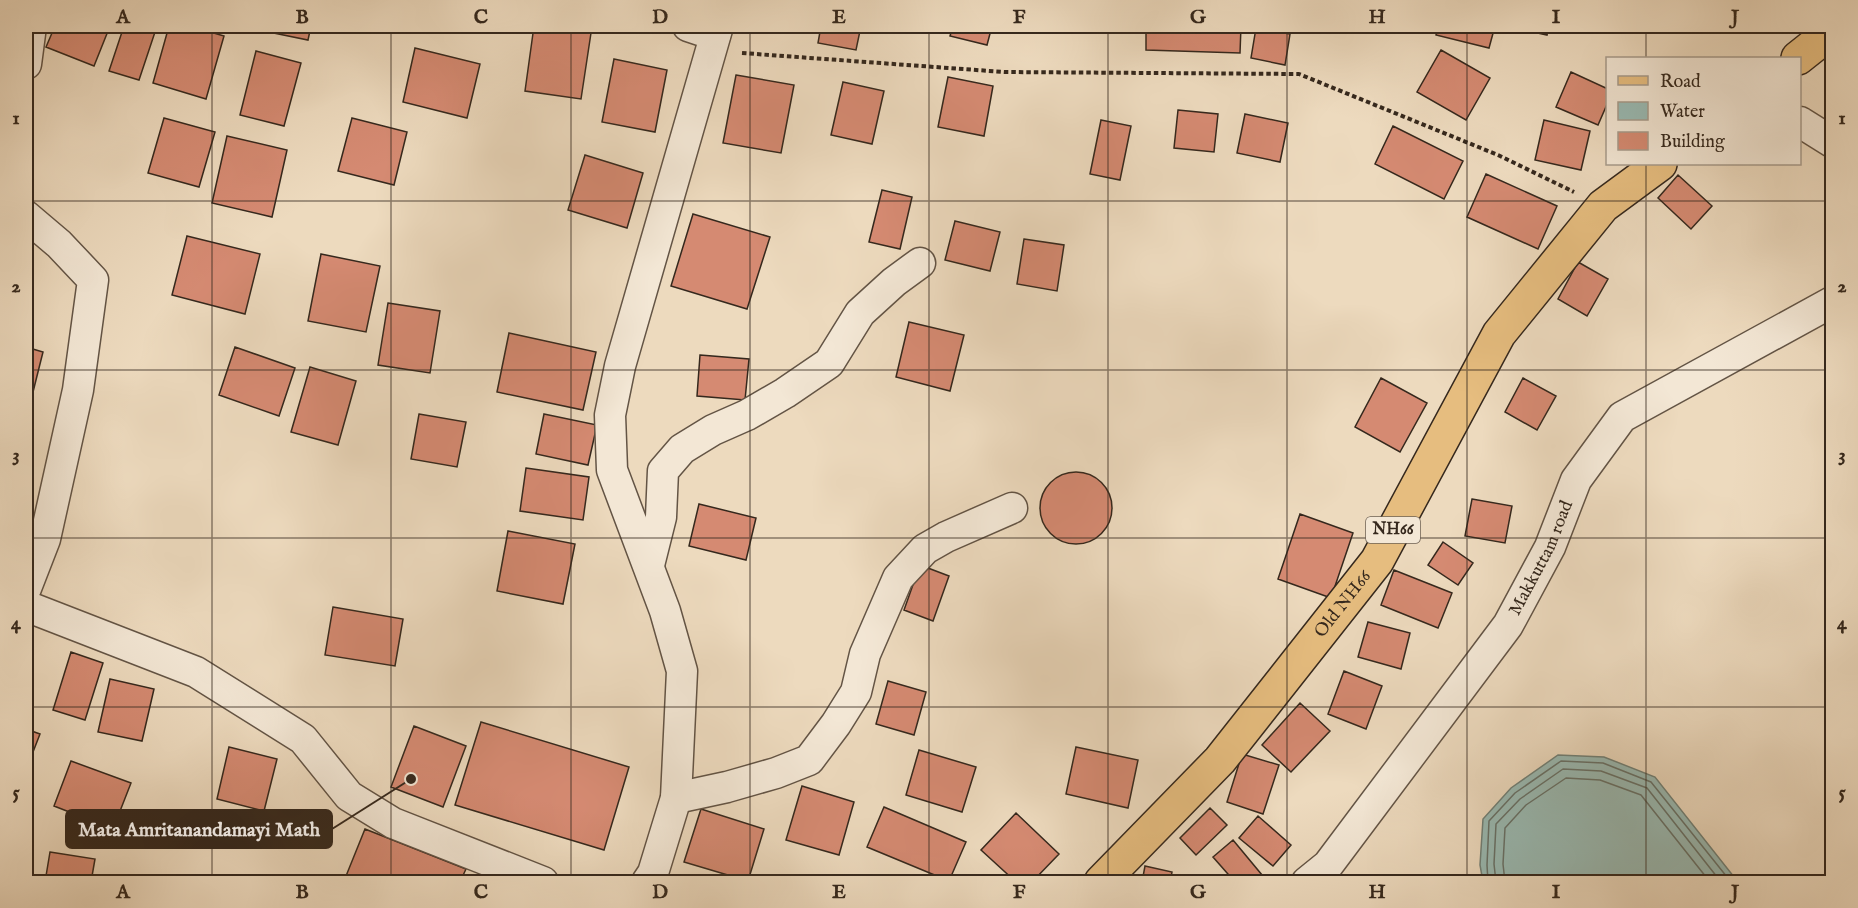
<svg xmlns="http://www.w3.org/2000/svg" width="1858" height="908" font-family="'IM FELL English',serif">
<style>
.water{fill:#99bab3;stroke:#718077;stroke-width:1.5}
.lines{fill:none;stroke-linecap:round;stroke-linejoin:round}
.shore{stroke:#677168;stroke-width:1.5}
.building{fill:#d58a72;stroke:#35281d;stroke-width:1.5}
.street-casing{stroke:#635445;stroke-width:33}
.primary-casing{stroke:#35281d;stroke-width:36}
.path{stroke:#35281d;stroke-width:4;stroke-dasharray:4.5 3;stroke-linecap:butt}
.street{stroke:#f3e7d5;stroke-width:30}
.primary{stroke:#e6bd7f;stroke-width:33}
.grid{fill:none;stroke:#35281d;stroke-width:1.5;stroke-opacity:0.55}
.labels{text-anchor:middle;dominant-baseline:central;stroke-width:4.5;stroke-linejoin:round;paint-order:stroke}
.shield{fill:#f3e7d5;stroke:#6e6154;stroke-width:1.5}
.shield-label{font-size:16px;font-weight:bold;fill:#35281d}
.street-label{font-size:18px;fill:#35281d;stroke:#f3e7d5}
.leader{fill:none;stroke:#35281d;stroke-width:2}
.callout-dot{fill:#35281d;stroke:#f3e7d5;stroke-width:2}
.callout{fill:#35281d;stroke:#35281d;stroke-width:2}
.callout-label{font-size:20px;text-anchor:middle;font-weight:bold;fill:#fff}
.neatline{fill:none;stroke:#35281d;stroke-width:2}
.grid-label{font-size:20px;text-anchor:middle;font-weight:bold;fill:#35281d}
</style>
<rect width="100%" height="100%" fill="#eddabe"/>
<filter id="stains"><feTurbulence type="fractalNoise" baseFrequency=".00333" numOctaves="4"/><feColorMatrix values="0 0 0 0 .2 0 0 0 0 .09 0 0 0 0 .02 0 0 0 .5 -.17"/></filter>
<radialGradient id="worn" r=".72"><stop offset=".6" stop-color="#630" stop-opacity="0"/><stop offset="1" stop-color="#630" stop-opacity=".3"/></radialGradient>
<path class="water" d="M1558,755L1604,757L1655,777L1738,882H1483L1480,865L1483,819L1511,788Z"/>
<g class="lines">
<path class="shore" d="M1488,882L1487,865L1489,821L1515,793L1561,761L1603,763L1651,782L1731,882
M1496,882L1494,864L1496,824L1520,799L1563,769L1601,771L1647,788L1721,882
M1505,882L1503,864L1505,828L1526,805L1566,778L1600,780L1641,795L1710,882"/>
</g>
<path class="building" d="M55,26H110L94,66L46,47Z
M124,26H146L156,29L139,80L109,71Z
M169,26H190L224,36L206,99L153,83Z
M245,26H311L308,40L244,27Z
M534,26L591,33L581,99L525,91Z
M821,26H861L856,50L818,43Z
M953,26H992L987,45L950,36Z
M1146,26H1241L1240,53L1146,50Z
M1438,26H1495L1489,48L1436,35Z
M1505,26H1549L1547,35Z
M1256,28L1290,34L1285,65L1251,58Z
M415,48L480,64L467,118L403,102Z
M1441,50L1490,78L1466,120L1417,92Z
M256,51L301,63L284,126L240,115Z
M614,59L667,70L655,132L602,122Z
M1571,72L1608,89V102L1598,125L1556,107Z
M736,75L794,85L781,153L723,143Z
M948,77L993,86L984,136L938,127Z
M843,82L884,91L872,144L831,135Z
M1178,110L1218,114L1214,152L1174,148Z
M1245,114L1288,123L1280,162L1237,153Z
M164,118L215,132L199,187L148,173Z
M352,118L407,132L394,185L338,171Z
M1101,120L1131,126L1120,180L1090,174Z
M1544,120L1590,131L1581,170L1535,160Z
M1393,126L1463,161L1444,199L1375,164Z
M227,136L287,150L272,217L212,203Z
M585,155L643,173L627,228L568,210Z
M1486,174L1557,206L1538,249L1467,217Z
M1678,175L1712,206L1691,229L1658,198Z
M882,190L912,197L900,249L869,242Z
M693,214L770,237L747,309L671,286Z
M955,221L1000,232L990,271L945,260Z
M187,236L260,254L245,314L172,295Z
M1024,239L1064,245L1057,291L1017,284Z
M321,254L380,266L366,332L308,321Z
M1578,262L1608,279L1587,316L1558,299Z
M388,303L440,311L430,373L378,365Z
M909,322L964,335L950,391L896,377Z
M509,333L596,352L583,410L497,392Z
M26,347L43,352L26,420Z
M235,347L295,368L279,416L219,395Z
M700,355L749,359L745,400L697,396Z
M310,367L356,381L338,445L291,432Z
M1381,378L1427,403L1400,452L1355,427Z
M1523,378L1556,396L1537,430L1505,412Z
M419,414L466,422L457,467L411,459Z
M544,414L597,425L588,465L536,454Z
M526,468L589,477L583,520L520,511Z
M1040 508a36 36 0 1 1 72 0a36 36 0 1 1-72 0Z
M1472,499L1512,506L1505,543L1465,536Z
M699,504L756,518L746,560L689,546Z
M1300,514L1353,533L1331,598L1278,579Z
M508,531L575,544L563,604L497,591Z
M1443,542L1473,563L1458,585L1428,565Z
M920,565L949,576L933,621L904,610Z
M1394,570L1452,593L1438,628L1381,605Z
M333,607L403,619L395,666L325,655Z
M1368,622L1410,633L1401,669L1358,657Z
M71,652L103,663L85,720L53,710Z
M1344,671L1382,686L1366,729L1328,714Z
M110,679L154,689L142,741L98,732Z
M888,681L926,692L914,735L876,724Z
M1300,703L1330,731L1291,772L1262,745Z
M481,722L629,767L604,850L455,805Z
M414,726L466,746L443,807L391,787Z
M26,729L40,734L26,770Z
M229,747L277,759L264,811L217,799Z
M1076,747L1138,760L1128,808L1066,794Z
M919,750L976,767L962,812L906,795Z
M1242,754L1279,765L1263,814L1227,802Z
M71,761L131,783L113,829L54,806Z
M802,786L854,802L839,855L786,840Z
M884,807L966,842L949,881L867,847Z
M1210,808L1227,825L1196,855L1180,838Z
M701,809L764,829L748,881L684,862Z
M1016,813L1059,854L1032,882H1016L981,850Z
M1258,816L1291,845L1273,866L1239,838Z
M365,829L466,869L460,882H362L346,876Z
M1233,840L1262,875L1253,882H1235L1213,857Z
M50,852L95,859L91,882H45Z
M1145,866L1172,872L1170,882H1142Z"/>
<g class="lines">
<defs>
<g id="street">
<path d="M688,26L715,35"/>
<path d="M26,64L31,26"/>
<path d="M1800,122L1832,142"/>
<path d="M26,216L59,244L93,280L78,390L45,539L26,588"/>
<path d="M649,565L661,517L663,471L682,449L713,430L747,415L785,393L829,363L860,313L894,282L920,263"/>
<path d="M26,606L196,672L303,739L349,796L393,823L543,882"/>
<path d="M676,798L727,787L776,773L809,760L836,724L856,692L865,654L898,578L925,549L946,537L1012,508"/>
<path d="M647,882L653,873L676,798L682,671L665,611L612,470L610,415L620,366L718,26"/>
<path id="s1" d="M1307,882L1328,865L1508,625L1550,547L1576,480L1622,417L1832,302"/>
</g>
<g id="primary">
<path d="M1798,58L1832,31"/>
<path id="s2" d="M1101,882L1220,760L1377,561L1499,334L1603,206L1660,164"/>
</g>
</defs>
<use href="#street" class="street-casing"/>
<use href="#primary" class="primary-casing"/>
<path class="path" d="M742,53L1004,72L1299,74L1498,155L1574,192"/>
<use href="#street" class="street"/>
<use href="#primary" class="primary"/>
</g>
<path class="grid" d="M212,26V882M391,26V882M571,26V882M750,26V882M929,26V882M1108,26V882M1287,26V882M1467,26V882M1646,26V58M1646,164V882M26,201H1832M26,370H1832M26,538H1832M26,707H1832"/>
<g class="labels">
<rect class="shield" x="1366" y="517" width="54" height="26" rx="4.5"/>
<g class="shield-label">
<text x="1393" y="530">NH66</text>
</g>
<g class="street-label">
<text stroke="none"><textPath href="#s1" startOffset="402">Makkuttam road</textPath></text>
<text stroke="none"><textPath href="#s2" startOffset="369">Old NH66</textPath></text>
</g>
</g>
<path class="leader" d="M411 779L332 829"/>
<circle class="callout-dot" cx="411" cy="779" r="6"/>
<rect class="callout" x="66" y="810" width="266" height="38" rx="6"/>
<g class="callout-label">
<text x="199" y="836">Mata Amritanandamayi Math</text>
</g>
<rect width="1858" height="908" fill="none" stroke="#eddabe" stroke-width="66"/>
<rect x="1606" y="57" width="195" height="108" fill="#f3e7d5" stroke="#a79b8b" stroke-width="1.5"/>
<rect x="1618" y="76" width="30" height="9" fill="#e6bd7f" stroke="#a79b8b" stroke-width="1.5"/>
<text x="1660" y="87" font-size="18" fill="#35281d">Road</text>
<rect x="1618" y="102" width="30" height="18" fill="#99bab3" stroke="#a79b8b" stroke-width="1.5"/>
<text x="1660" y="117" font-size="18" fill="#35281d">Water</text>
<rect x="1618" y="132" width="30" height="18" fill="#d58a72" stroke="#a79b8b" stroke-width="1.5"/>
<text x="1660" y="147" font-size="18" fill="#35281d">Building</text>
<rect x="33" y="33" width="1792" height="842" class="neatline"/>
<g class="grid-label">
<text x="123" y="23">A</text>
<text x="302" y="23">B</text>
<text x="481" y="23">C</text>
<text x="660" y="23">D</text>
<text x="839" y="23">E</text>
<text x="1019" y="23">F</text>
<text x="1198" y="23">G</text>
<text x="1377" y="23">H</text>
<text x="1556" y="23">I</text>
<text x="1735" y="23">J</text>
<text x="16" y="124">1</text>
<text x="1842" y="124">1</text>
<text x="16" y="292">2</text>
<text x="1842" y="292">2</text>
<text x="16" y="461">3</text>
<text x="1842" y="461">3</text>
<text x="16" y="629">4</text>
<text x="1842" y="629">4</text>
<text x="16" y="798">5</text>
<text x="1842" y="798">5</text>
<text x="123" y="898">A</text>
<text x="302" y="898">B</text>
<text x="481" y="898">C</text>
<text x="660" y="898">D</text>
<text x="839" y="898">E</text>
<text x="1019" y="898">F</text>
<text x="1198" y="898">G</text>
<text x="1377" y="898">H</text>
<text x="1556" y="898">I</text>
<text x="1735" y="898">J</text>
</g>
<rect width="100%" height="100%" filter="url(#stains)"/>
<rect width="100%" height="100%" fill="url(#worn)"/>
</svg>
